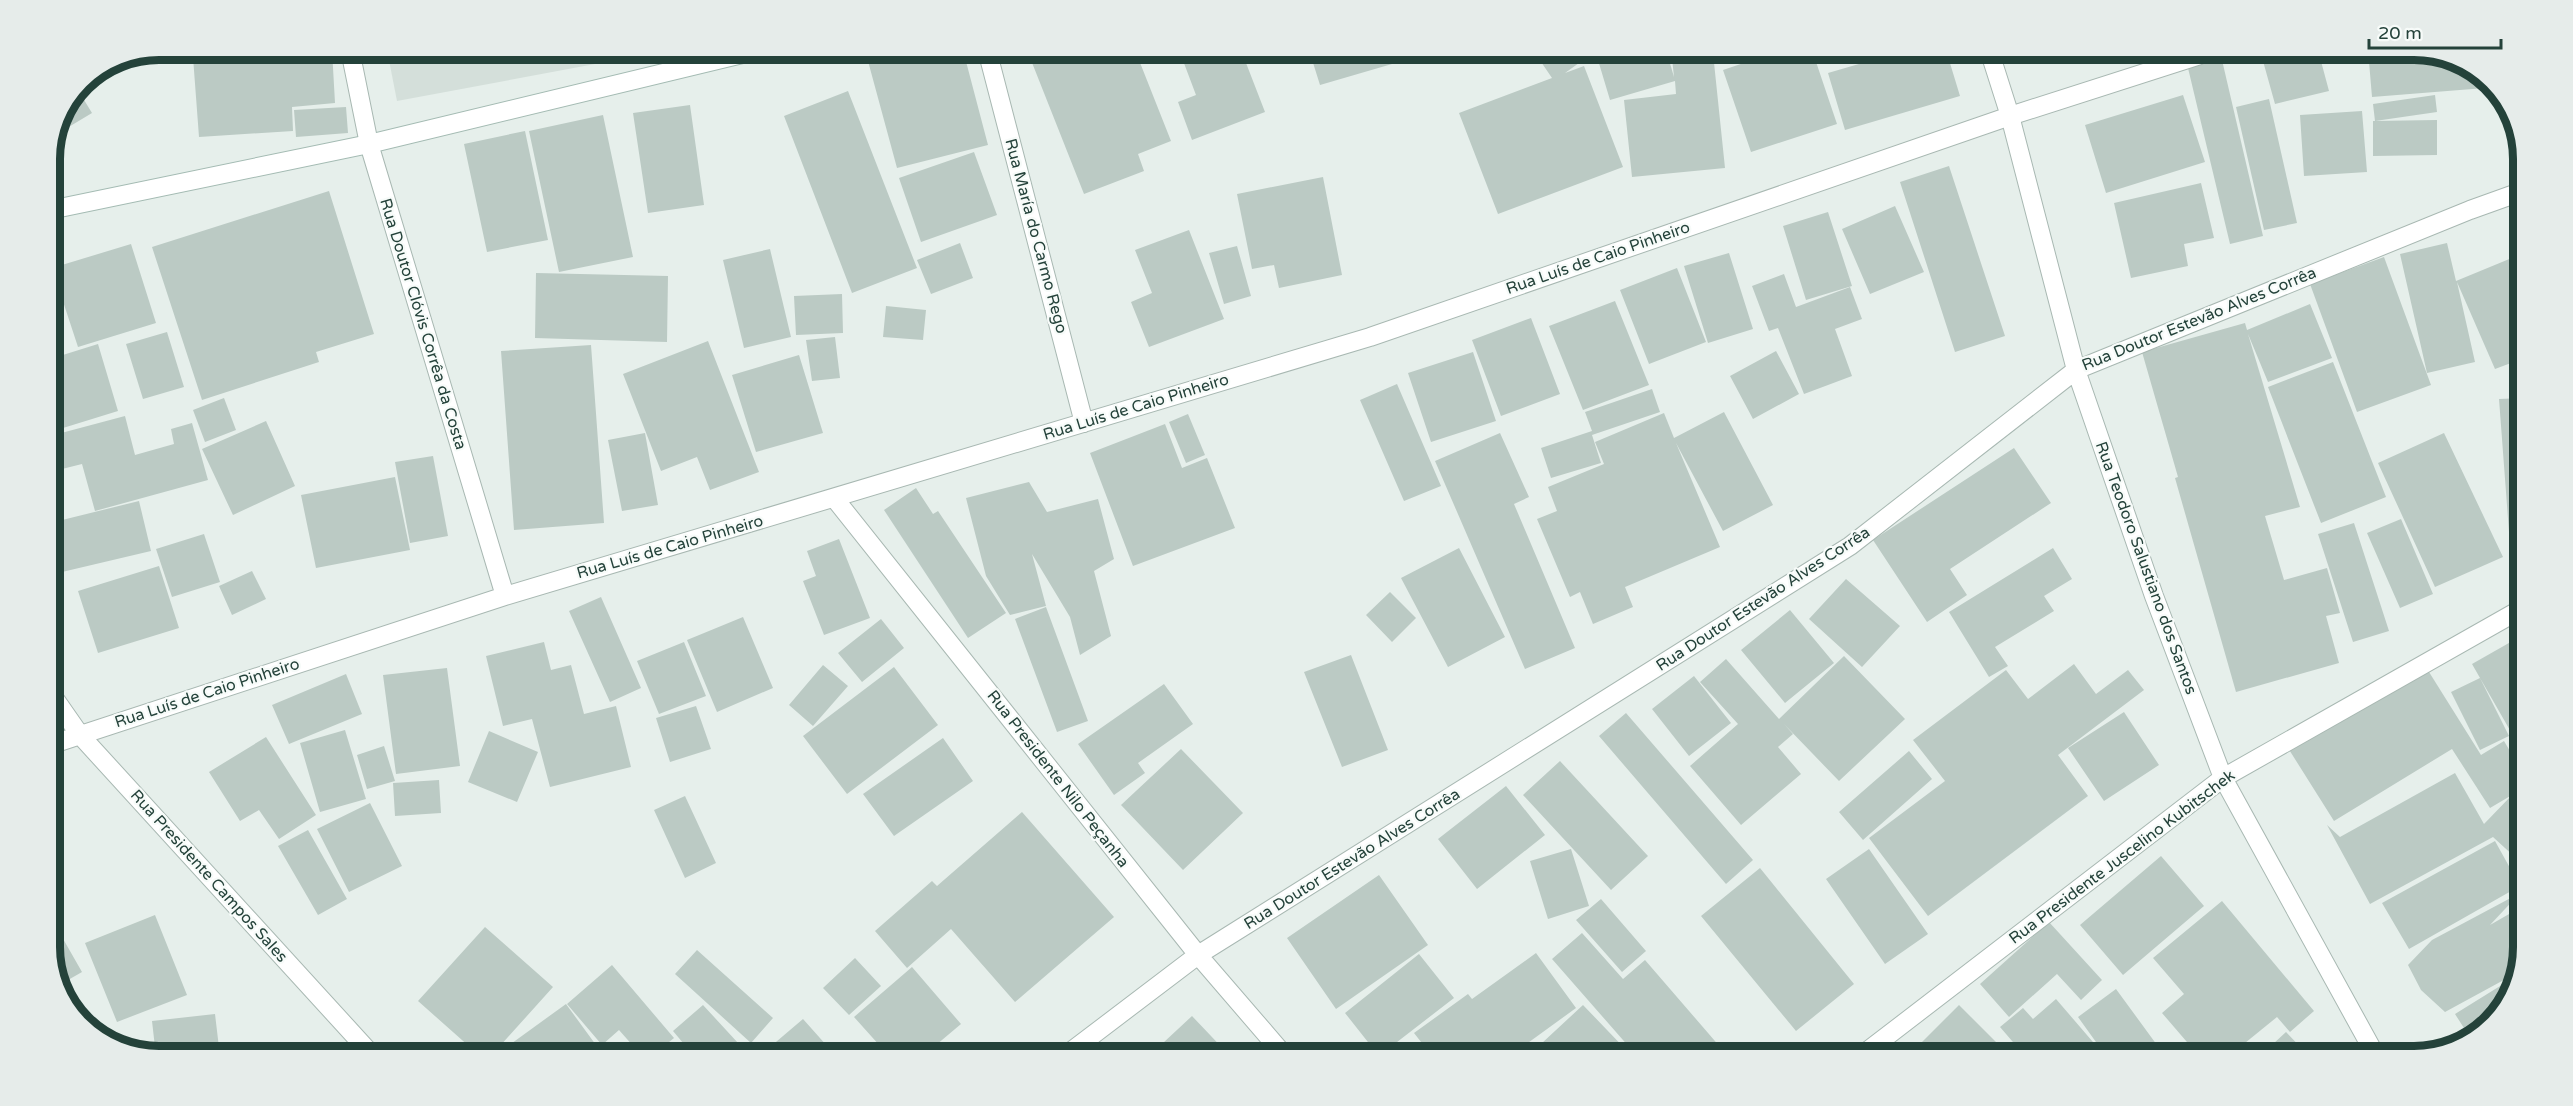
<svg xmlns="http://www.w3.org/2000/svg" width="2573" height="1106" font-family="'Varela Round',sans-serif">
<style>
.built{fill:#d4dfda}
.building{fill:#bbcac4}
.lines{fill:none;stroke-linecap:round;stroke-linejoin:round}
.minor-casing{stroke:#a8b8b2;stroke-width:20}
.secondary-casing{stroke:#a4bbb3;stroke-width:20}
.minor{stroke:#fff;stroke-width:18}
.secondary{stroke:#fff;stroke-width:18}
.labels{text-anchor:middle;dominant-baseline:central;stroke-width:4.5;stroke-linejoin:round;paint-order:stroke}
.street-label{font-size:16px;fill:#24423a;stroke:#f7fbf9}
.rim{fill:none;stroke:#24423a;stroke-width:8}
</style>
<rect width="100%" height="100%" fill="#e6efeb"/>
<path class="built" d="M387,50H670L397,101Z"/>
<path class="building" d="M308,50H332L335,103L292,107L293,131L199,137L193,57Z
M865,50H963L988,145L897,168Z
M1027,50H1135L1171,141L1138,154L1144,171L1084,194Z
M1179,50H1241L1265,112L1192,140L1178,102L1196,95Z
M1309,50H1413L1416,57L1320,85Z
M1541,50H1591L1593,53L1565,73L1584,66L1623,167L1498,214L1459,113L1552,78L1535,53Z
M1595,50H1666L1674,77L1672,58L1713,53L1725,168L1632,177L1624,100L1676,94L1675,81L1610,100Z
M1782,50H1812L1837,124L1751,152L1723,70Z
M1821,50H1883L1824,63Z
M1907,50H1946L1960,96L1845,130L1828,73Z
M2306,50H2318L2329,91L2275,104L2263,61Z
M2368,50H2414L2456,58L2485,80V88L2372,97Z
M2222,60L2263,236L2230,244L2188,68Z
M78,90L92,113L62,131L60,128Z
M848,91L917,268L852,293L784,116Z
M2183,95L2205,162L2106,193L2085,125Z
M2435,95L2437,112L2375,121L2373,104Z
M2269,99L2297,223L2264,230L2236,107Z
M690,105L704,205L648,213L633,113Z
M346,107L348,133L296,137L294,110Z
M2362,111L2367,172L2304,176L2300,115Z
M603,115L633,257L559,272L529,131Z
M2437,120V155L2373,156V121Z
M525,131L548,240L487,252L464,144Z
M974,152L997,215L921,242L899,178Z
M1949,166L2005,336L1955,352L1900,182Z
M1323,177L1342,275L1279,288L1274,265L1252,269L1237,194Z
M2201,183L2214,238L2184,244L2188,266L2131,278L2114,203Z
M329,191L374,334L316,352L319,362L202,400L152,247Z
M1895,206L1924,272L1870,294L1842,229Z
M1828,212L1852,286L1806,300L1783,226Z
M1189,230L1224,319L1149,347L1131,302L1152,293L1135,250Z
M960,243L973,278L931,294L917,260Z
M2447,243L2456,281L2519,255L2523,266V370L2519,360L2495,369L2457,282L2475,362L2427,373L2400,254Z
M131,244L156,323L78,347L52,268Z
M1237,246L1251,296L1224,304L1209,253Z
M770,249L791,337L744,348L723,260Z
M1729,253L1753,329L1708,343L1684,266Z
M2384,257L2431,385L2357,412L2310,284Z
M1677,268L1706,342L1649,364L1620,290Z
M536,273L668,276L667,342L535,338Z
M1784,274L1796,307L1850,287L1862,319L1835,329L1852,376L1804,394L1778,328L1769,331L1752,286Z
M842,294L843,333L796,335L794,296Z
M1615,301L1649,385L1583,410L1549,326Z
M2310,304L2332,358L2268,382L2248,334L2300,507L2265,516L2284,580L2327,568L2340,613L2326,616L2339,663L2236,692L2175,478L2178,477L2142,352L2245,323L2247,330Z
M886,306L926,310L923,340L883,337Z
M1531,318L1560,394L1501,416L1472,340Z
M167,332L184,387L143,399L126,344Z
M835,337L840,378L812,381L806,340Z
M708,341L759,472L710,490L697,457L661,471L623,374Z
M98,344L118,411L50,432V359Z
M591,345L604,523L514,530L501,351Z
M1776,351L1799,394L1753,419L1730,376Z
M1473,352L1496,421L1431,442L1408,373Z
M799,355L823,433L756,452L732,375Z
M2333,362L2386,497L2321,523L2268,387Z
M1397,384L1441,486L1404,501L1360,400Z
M1652,389L1660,412L1592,435L1601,463L1551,478L1541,448L1592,431L1585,412Z
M224,398L236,430L205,442L193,410Z
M2523,398V531L2509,532L2499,399Z
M1724,412L1773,505L1723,531L1676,443L1720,547L1625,587L1633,607L1593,624L1580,592L1570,597L1537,519L1557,511L1548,487L1604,464L1595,442L1664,413L1674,438Z
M1188,414L1205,455L1186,463L1169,422Z
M125,416L135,455L174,444L171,429L192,423L208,480L95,511L82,464L50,472V436Z
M266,421L295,486L233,515L202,449Z
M1165,424L1182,468L1207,458L1235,528L1133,566L1090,453Z
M645,433L658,505L622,511L608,440Z
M1500,433L1529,497L1514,504L1575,648L1525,669L1435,461Z
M2444,433L2503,557L2435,587L2378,463Z
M2014,448L2051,503L1950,569L1967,595L1927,622L1873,540Z
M433,456L448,536L410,543L395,462Z
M395,477L410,550L316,568L301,495Z
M1029,482L1047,512L1098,499L1114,559L1094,571L1111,636L1080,655L1070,617L1032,554L1046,606L1010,615L986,576L966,498Z
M916,488L933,514L938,511L1006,613L968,638L884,510Z
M139,501L151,551L62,572L50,523Z
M2401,519L2433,594L2400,608L2367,533Z
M2354,523L2389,631L2353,642L2318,534Z
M204,534L220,582L172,597L156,549Z
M839,539L870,618L824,635L803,581L816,576L807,551Z
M1459,548L1505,637L1448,667L1401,578Z
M2053,548L2072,579L2044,596L2054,611L1995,647L2008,666L1989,677L1949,612Z
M159,566L179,628L98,653L78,591Z
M252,571L266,599L232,615L219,586Z
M1846,579L1900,626L1862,667L1809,619Z
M1390,592L1416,618L1392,642L1366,615Z
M601,597L641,688L610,702L569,611Z
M1046,607L1088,721L1057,732L1015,619Z
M1790,610L1834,663L1785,703L1741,650Z
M743,617L773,688L717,712L687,640Z
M881,619L904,648L862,682L838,653Z
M2523,635V753L2472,664Z
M544,642L551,670L571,665L584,714L616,706L631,767L550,787L532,719L503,726L486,656Z
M684,642L706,696L659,714L637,661Z
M1351,655L1388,750L1342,767L1304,672Z
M1844,656L1905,719L1839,781L1784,724L1793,734L1778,747L1801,774L1741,825L1690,766L1738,724L1700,682L1726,659L1779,719Z
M2074,664L2096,694L2128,670L2144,690L2058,755L2088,796L1928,916L1869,838L1945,781L1913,740L2006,670L2028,699Z
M2424,664L2481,755L2504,741L2523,773V872L2517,859L2493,837L2370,904L2327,825L2340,837L2455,773L2484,824L2512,795L2490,808L2452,749L2334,821L2288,748Z
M823,665L848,686L813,726L789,705Z
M894,667L938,725L847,794L803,736Z
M447,668L460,766L396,774L383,675Z
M346,674L362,714L289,744L272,705Z
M1694,676L1731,723L1689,756L1652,709Z
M2480,678L2509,736L2480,750L2451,692Z
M1164,684L1193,724L1138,763L1145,773L1114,795L1078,744Z
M696,706L711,749L670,762L656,718Z
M2124,712L2159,765L2104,801L2068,748Z
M1626,713L1753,860L1726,884L1599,736Z
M345,730L366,799L320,812L300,743Z
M489,731L538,752L517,802L468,782Z
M266,737L316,815L279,839L259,810L240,821L209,772Z
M943,738L973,781L894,836L863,794Z
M384,746L395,781L367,789L357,755Z
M1181,749L1243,813L1183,870L1121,805Z
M1909,751L1932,779L1863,840L1839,812Z
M1560,761L1648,856L1611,890L1523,795Z
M439,780L441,813L395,816L393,783Z
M1506,786L1545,835L1477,889L1438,839Z
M685,796L716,863L685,878L654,810Z
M370,803L402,866L349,892L317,829Z
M1022,812L1114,917L1015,1002L951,929L907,968L875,931L932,881L937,886Z
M308,830L347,899L318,915L278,846Z
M2495,841L2520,886L2409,949L2382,903Z
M1571,849L1589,906L1548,919L1530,861Z
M1869,849L1928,934L1885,964L1826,879Z
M2161,856L2204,906L2123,975L2080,925Z
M1760,868L1854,984L1796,1031L1701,916Z
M1379,875L1428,945L1336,1009L1287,938Z
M2520,893L2490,925L2523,906L2524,947L2517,979L2513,975L2445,1012L2421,990L2408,965L2432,940Z
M1601,899L1646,951L1622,972L1576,920Z
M2222,901L2314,1011L2290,1032L2277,1017L2229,1056H2199L2162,1013L2184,994L2153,958Z
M155,915L187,995L117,1022L85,943Z
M50,916L82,972L61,984L50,955Z
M2049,922L2102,980L2081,1000L2057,974L2009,1017L1980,984Z
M485,927L553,987L491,1056H480L418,1001Z
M1582,933L1623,979L1645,960L1721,1048L1711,1056H1637L1552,959Z
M697,950L773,1018L751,1043L675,974Z
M1536,953L1576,1008L1510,1056H1432L1414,1033L1468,994L1472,999Z
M1419,954L1454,998L1379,1056L1345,1013Z
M855,958L881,986L849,1015L823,988Z
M612,965L674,1038L652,1056H642L619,1030L602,1045L567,1004Z
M912,967L961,1024L923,1056H889L854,1017Z
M2513,978L2517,983L2515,989L2475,1038L2471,1039L2455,1014Z
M2116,989L2165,1056H2106L2078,1017Z
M2056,999L2105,1056H2025L2000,1027L2023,1008L2033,1019Z
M566,1004L604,1056H494Z
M703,1005L750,1056H694L673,1031Z
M1583,1005L1632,1056H1528Z
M1959,1005L2010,1056H1916L1912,1052Z
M215,1014L220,1056H156L152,1021Z
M1192,1016L1230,1056H1149Z
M803,1019L836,1056H767L763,1053Z
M2286,1032L2309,1056H2260Z
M135,1043L137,1052L116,1048Z
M674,1044L685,1056H660Z"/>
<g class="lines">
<defs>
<path id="minor" d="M350,50L369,144L505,596
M987,50L1084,423
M1989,50L2010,116L2076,370L2154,596L2223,778L2376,1056
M835,499L1198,955L1285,1056
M50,692L80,735L373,1056
M50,745L505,596L1370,337L2010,116L2216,50
M1065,1056L1198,955L1850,546L2076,370L2470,210L2523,191
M1861,1056L2223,778L2523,608"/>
<path id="secondary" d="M50,210L369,144L759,50"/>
</defs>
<use href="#minor" class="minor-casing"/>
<use href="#secondary" class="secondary-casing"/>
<use href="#minor" class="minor"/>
<use href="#secondary" class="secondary"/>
</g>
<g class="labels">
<g class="street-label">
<text transform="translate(1036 236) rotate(75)">Rua María do Carmo Rego</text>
<text transform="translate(1598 258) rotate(-19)">Rua Luís de Caio Pinheiro</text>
<text transform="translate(2199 319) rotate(-22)">Rua Doutor Estevão Alves Corrêa</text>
<text transform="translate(423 324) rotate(73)">Rua Doutor Clóvis Corrêa da Costa</text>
<text transform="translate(1136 407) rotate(-17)">Rua Luís de Caio Pinheiro</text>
<text transform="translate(670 547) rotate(-16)">Rua Luís de Caio Pinheiro</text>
<text transform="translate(2146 568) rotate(70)">Rua Teodoro Salustiano dos Santos</text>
<text transform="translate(1763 599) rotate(-33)">Rua Doutor Estevão Alves Corrêa</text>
<text transform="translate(207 693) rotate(-18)">Rua Luís de Caio Pinheiro</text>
<text transform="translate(1058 779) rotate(52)">Rua Presidente Nilo Peçanha</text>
<text transform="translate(2122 857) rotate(-37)">Rua Presidente Juscelino Kubitschek</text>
<text transform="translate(1352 859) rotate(-32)">Rua Doutor Estevão Alves Corrêa</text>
<text transform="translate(209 876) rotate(48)">Rua Presidente Campos Sales</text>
</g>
</g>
<path d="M0 0H2573V1106H0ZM159 60H2414A99 99 0 0 1 2513 159V947A99 99 0 0 1 2414 1046H159A99 99 0 0 1 60 947V159A99 99 0 0 1 159 60Z" fill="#e6ecea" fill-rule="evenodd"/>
<path class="rim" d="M159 60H2414A99 99 0 0 1 2513 159V947A99 99 0 0 1 2414 1046H159A99 99 0 0 1 60 947V159A99 99 0 0 1 159 60Z"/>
<path d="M2369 39v9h132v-9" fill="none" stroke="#24423a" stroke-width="3"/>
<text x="2378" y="39" font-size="18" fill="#24423a" stroke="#f7fbf9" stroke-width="4.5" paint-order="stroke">20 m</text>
</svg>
